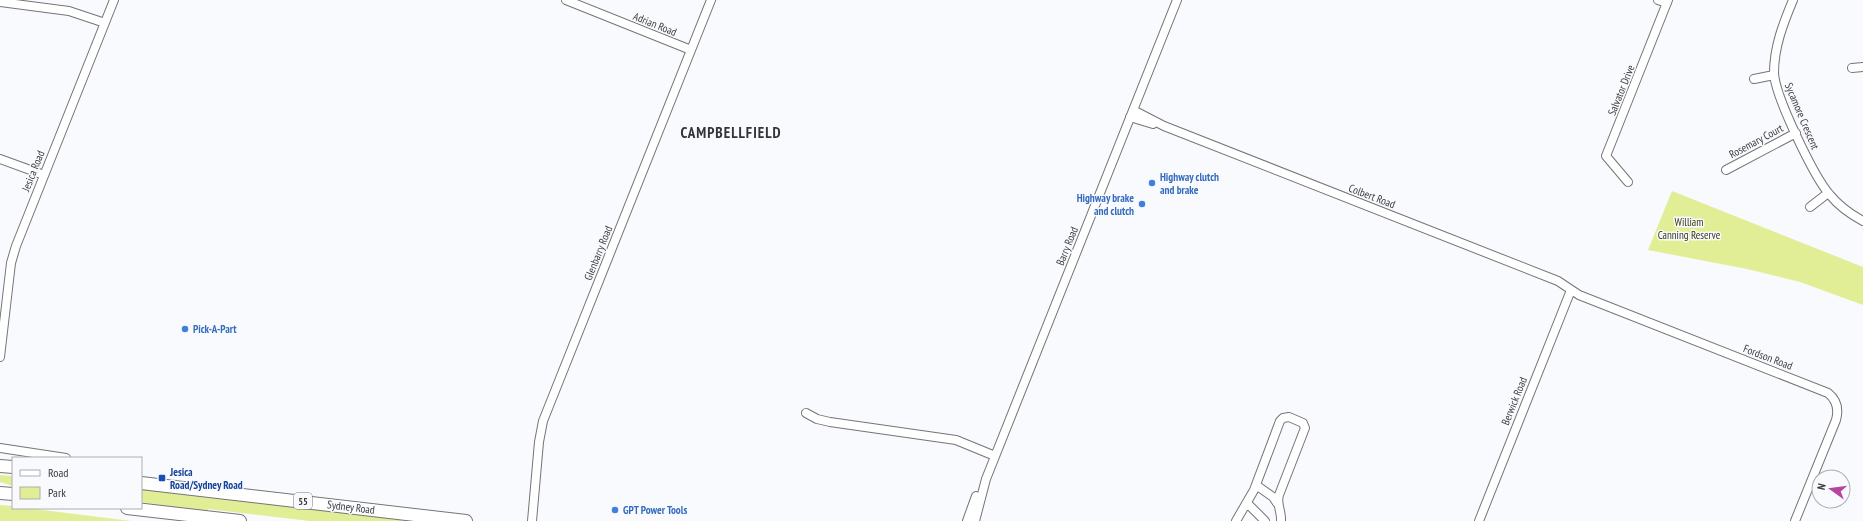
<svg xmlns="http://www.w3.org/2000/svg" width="1863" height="521" font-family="'PT Sans Narrow',sans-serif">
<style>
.green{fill:#e2ee95}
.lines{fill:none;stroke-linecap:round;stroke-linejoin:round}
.minor-casing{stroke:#747578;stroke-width:10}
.highway-casing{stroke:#747578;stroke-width:14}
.minor{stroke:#fff;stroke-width:8}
.highway{stroke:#fff;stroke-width:12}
.shop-dot{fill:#3f7fe0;stroke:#f8fafd;stroke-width:1.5}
.transit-dot{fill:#1a4fb4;stroke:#f8fafd;stroke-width:1.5}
.labels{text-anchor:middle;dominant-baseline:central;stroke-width:3;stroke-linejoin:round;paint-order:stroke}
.shield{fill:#f8fafd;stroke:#747577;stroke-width:1}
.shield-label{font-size:10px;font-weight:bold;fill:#3c3c3e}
.street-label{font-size:11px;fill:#3c3c3e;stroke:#f8fafd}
.shop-label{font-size:11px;font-weight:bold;fill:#366cbe;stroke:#f8fafd;text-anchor:start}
.park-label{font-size:11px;fill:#343812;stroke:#f8fafd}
.transit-label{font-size:11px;font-weight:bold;fill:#164399;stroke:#f8fafd;text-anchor:start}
.district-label{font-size:15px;font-weight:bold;letter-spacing:1px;fill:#333437;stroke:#f8fafd}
</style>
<rect width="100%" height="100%" fill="#f8fafd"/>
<path class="green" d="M1672,191L1863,267V305L1800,282L1747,269L1648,250Z
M0,475L13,476V486L0,482Z
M141,489L376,517L408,521H310L208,509V512L141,502Z
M0,505L13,506V508H27L131,521H0Z"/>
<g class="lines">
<defs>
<path id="minor" d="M566,0L691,50
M1658,0L1667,3
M1793,0C1783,24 1774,47 1774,73C1775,96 1814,177 1830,195C1839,206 1850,214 1863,221
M0,2L69,11L105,23
M1852,68L1863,67
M1754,79L1774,75
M1133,110L1164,126L1558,281L1579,295L1828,393C1837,400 1839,409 1836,420L1795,521
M1130,117L1153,124
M0,159L44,175
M1726,170L1796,133
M1628,182L1606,156L1668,0
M1810,207L1828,193
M0,357L11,263L16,246L114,0
M806,413L817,419L830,422L956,440L995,456
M0,448L66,458
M1256,485L1273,497L1277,503
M1247,503L1265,521
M532,521L539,442L543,421L711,0
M967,521L976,496
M975,521L986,479L1177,0
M1236,521L1254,490L1280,421L1283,418L1289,417L1303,423L1305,428L1279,495C1276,504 1282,512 1281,521
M1479,521L1571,290"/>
<path id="highway" d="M0,466L13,467
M141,483L466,521
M0,493L13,494
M127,508L240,521"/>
</defs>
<use href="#minor" class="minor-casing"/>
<use href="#highway" class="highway-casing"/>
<use href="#minor" class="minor"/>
<use href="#highway" class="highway"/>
</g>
<g class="shop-dot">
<circle cx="1152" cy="183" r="4"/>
<circle cx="1142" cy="204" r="4"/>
<circle cx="185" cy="329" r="4"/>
<circle cx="615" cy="510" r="4"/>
</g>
<rect class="transit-dot" x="158" y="474" width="8" height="8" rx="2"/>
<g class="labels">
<rect class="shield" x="294" y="493" width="18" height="16" rx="3"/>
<g class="shield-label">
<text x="303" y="501">55</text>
</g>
<g class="street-label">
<text transform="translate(655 24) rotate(22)">Adrian Road</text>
<text transform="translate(1621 90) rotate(-68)">Salvator Drive</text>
<text transform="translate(1802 116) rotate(67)">Sycamore Crescent</text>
<text transform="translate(1756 141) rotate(-28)">Rosemary Court</text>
<text transform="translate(33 171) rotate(-68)">Jesica Road</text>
<text transform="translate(1372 196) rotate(21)">Colbert Road</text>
<text transform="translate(1067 246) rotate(-68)">Barry Road</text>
<text transform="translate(598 253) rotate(-68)">Glenbarry Road</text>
<text transform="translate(1768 357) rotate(21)">Fordson Road</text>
<text transform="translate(1514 401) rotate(-68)">Berwick Road</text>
<text transform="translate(351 507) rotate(7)">Sydney Road</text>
</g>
<g class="shop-label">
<text x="1160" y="177">Highway clutch<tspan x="1160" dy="13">and brake</tspan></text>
<text x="1134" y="198" text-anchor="end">Highway brake<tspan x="1134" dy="13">and clutch</tspan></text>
<text x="193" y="329">Pick-A-Part</text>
<text x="623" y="510">GPT Power Tools</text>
</g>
<g class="park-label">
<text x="1689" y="222">William<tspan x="1689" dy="13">Canning Reserve</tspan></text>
</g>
<g class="transit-label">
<text x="170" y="472">Jesica<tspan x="170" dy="13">Road/Sydney Road</tspan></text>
</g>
<g class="district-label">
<text x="731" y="132">CAMPBELLFIELD</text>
</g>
</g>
<rect x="12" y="457" width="130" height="52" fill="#f8fafd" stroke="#adaeb1"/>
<rect x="20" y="470" width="20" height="6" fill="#ffffff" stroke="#adaeb1"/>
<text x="48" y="477" font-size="12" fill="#3c3c3e">Road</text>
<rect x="20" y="487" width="20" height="12" fill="#e2ee95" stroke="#adaeb1"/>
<text x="48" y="497" font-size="12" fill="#3c3c3e">Park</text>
<g transform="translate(1831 489) rotate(284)"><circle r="19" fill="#f8fafd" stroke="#adaeb1"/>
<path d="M0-3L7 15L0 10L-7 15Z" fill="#b7449e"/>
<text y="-6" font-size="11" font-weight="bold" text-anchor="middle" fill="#3c3c3e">N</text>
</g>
</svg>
